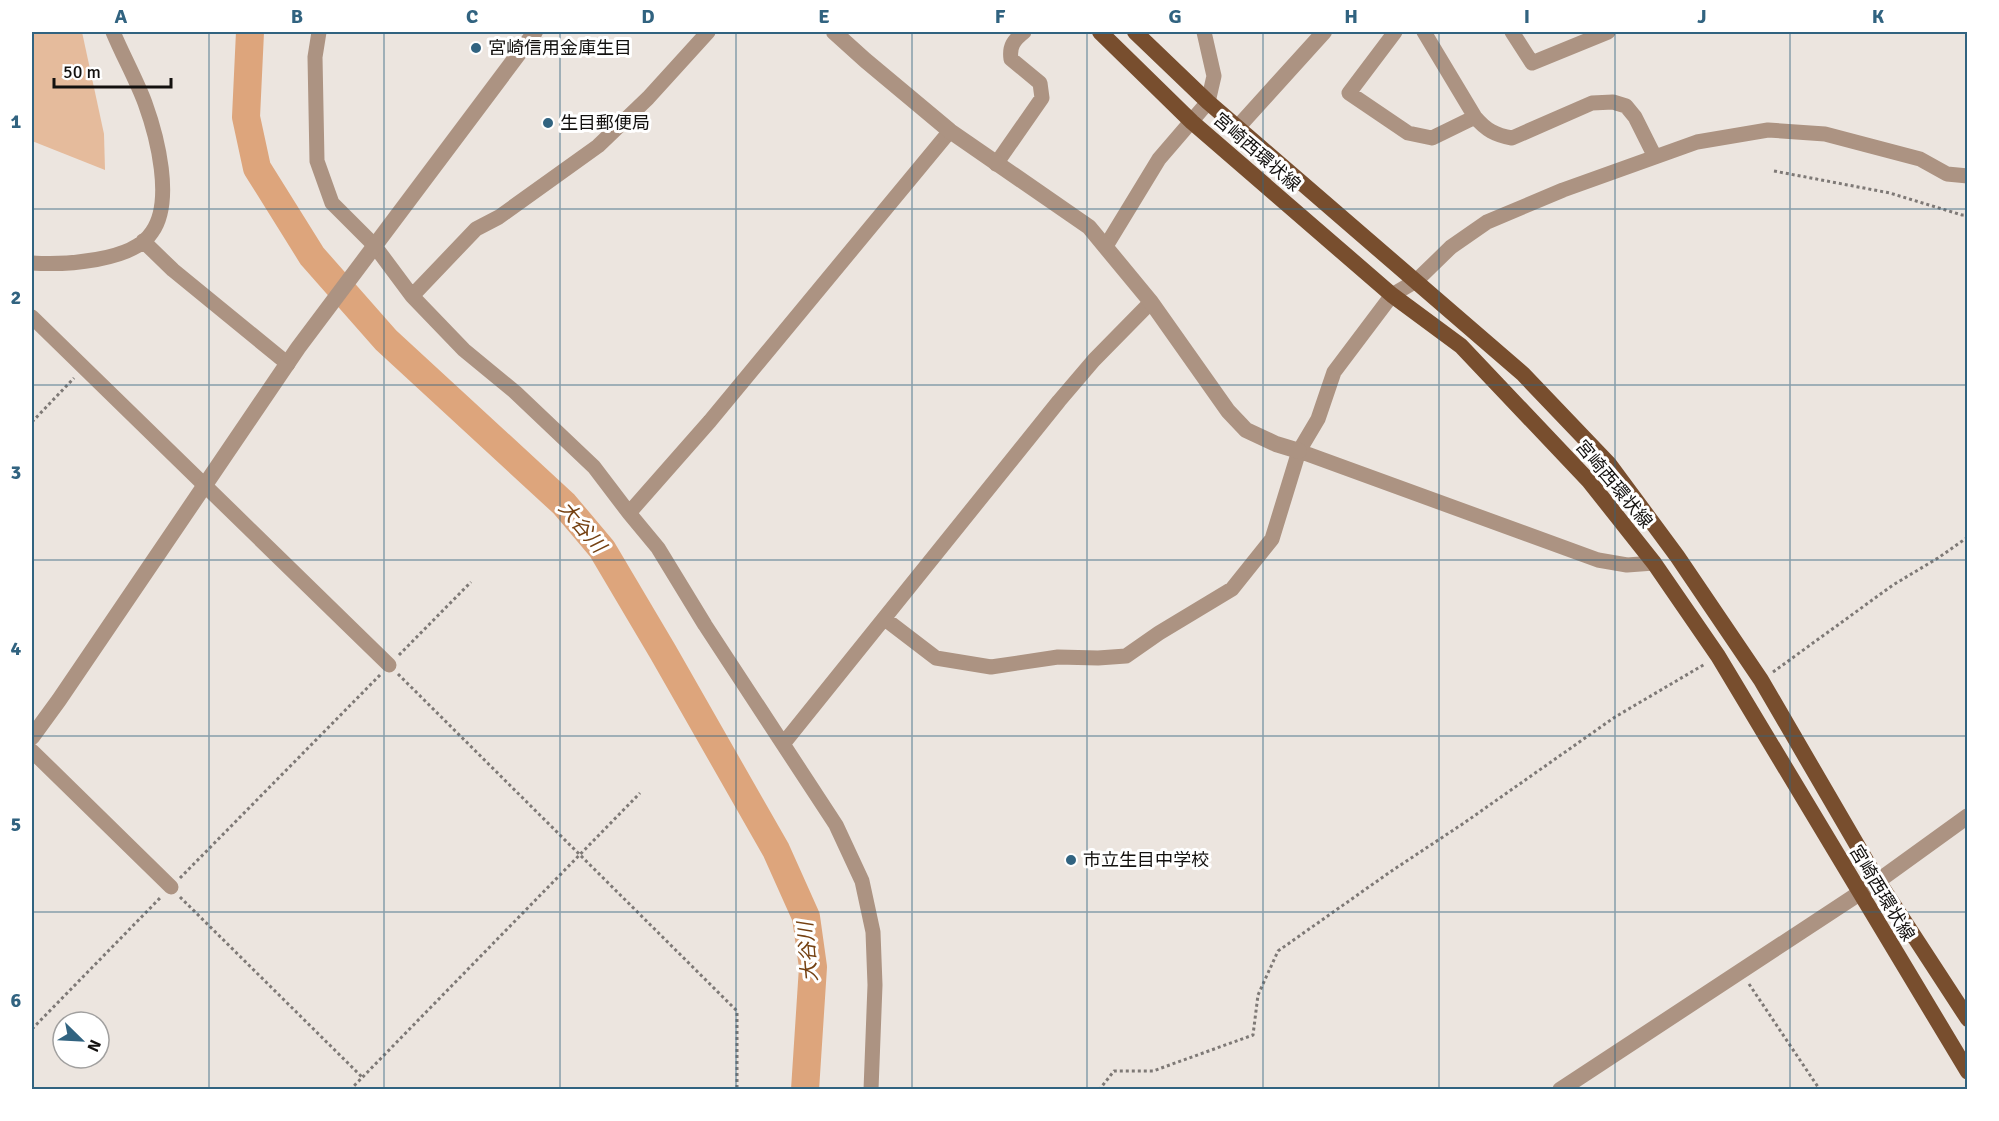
<svg xmlns="http://www.w3.org/2000/svg" width="1999" height="1121" font-family="Signika,'Noto Sans JP',sans-serif">
<style>
.green{fill:#e5bb9c}
.lines{fill:none;stroke-linecap:round;stroke-linejoin:round}
.river{stroke:#dda57c;stroke-width:28}
.path{stroke:#7e7976;stroke-width:3;stroke-dasharray:3 3;stroke-linecap:butt}
.minor{stroke:#ac9382;stroke-width:15}
.tertiary{stroke:#ac9382;stroke-width:16}
.primary{stroke:#784e2e;stroke-width:16}
.grid{fill:none;stroke:#316380;stroke-width:1.5;stroke-opacity:0.55}
.poi-dot{fill:#316380;stroke:#fff;stroke-width:2}
.labels{text-anchor:middle;dominant-baseline:central;stroke-width:6;stroke-linejoin:round;paint-order:stroke}
.poi-label{font-size:18px;fill:#13110f;stroke:#fff;text-anchor:start}
.street-label{font-size:18px;fill:#13110f;stroke:#fff}
.water-label{font-size:20px;font-style:italic;fill:#754112;stroke:#fff}
.neatline{fill:none;stroke:#316380;stroke-width:2}
.grid-label{font-size:20px;text-anchor:middle;font-weight:bold;fill:#316380}
</style>
<rect width="100%" height="100%" fill="#ece5df"/>
<path class="green" d="M32,32H82L104,134L105,170L32,141Z"/>
<g class="lines">
<path class="river" d="M250,32L246,117L257,168L312,256L386,340L564,504L602,549L663,652L776,850L806,917L813,967L805,1090"/>
<path class="path" d="M1774,171L1890,193L1962,215H1968
M32,422L74,378
M399,655L471,582
M1773,672L1893,585L1938,558L1968,537
M398,674L737,1011V1090
M180,878L380,675
M180,897L362,1077
M1749,984L1820,1090
M32,1029L161,897
M350,1090L640,793
M1099,1090L1114,1071H1153L1253,1035L1258,995L1278,951L1390,872L1464,823L1615,717L1705,664"/>
<path class="minor" d="M319,32L315,57L317,161L332,203L374,245L412,296L464,350L515,392L594,467L629,513L658,548L705,625L836,825L862,881L873,932L875,985L871,1090
M1395,32L1349,93L1408,133L1432,138L1475,117
M1424,32L1475,117C1486,130 1495,135 1512,138L1592,103L1613,102L1626,106L1635,117L1655,157
M1512,32L1532,63L1608,32
M996,164L1042,98L1040,83L1011,59C1009,46 1014,40 1024,32
M143,241L173,270L288,364
M1106,246L1159,159L1208,102L1214,76L1204,32
M32,263C63,265 133,262 152,232C174,201 157,136 145,103C136,79 123,56 113,32
M412,296L476,229L499,217L598,146L648,98L708,32
M32,317L389,665
M1299,451L1598,560L1627,565L1654,563
M629,513L710,421L950,131
M885,619L936,658L991,667L1058,657L1098,658L1126,656L1159,633L1232,589L1272,539L1299,451L1318,419L1334,372L1392,295L1416,281L1451,247L1487,222L1563,190L1697,142L1768,130L1825,134L1920,159L1947,174L1968,176
M783,744L1059,401L1094,360L1151,302
M32,751L171,887"/>
<path class="tertiary" d="M834,32L865,60L950,131L1089,227L1151,302L1228,411L1246,430L1276,444L1299,451
M1238,127L1324,32
M32,737L59,700L298,348L535,32
M1560,1090L1878,881L1968,816"/>
<path class="primary" d="M1100,32L1192,122L1392,295L1461,346L1589,481L1654,563L1718,656L1968,1072
M1135,32L1208,102L1523,374L1609,464L1677,556L1761,680L1878,881L1968,1019"/>
</g>
<path class="grid" d="M209,32V1090M384,32V1090M560,32V1090M736,32V1090M912,32V1090M1087,32V1090M1263,32V1090M1439,32V1090M1615,32V1090M1790,32V1090M32,209H1968M32,385H1968M32,560H1968M32,736H1968M32,912H1968"/>
<g class="poi-dot">
<circle cx="476" cy="48" r="6"/>
<circle cx="548" cy="123" r="6"/>
<circle cx="1071" cy="860" r="6"/>
</g>
<g class="labels">
<g class="poi-label">
<text x="488" y="48">宮崎信用金庫生目</text>
<text x="560" y="123">生目郵便局</text>
<text x="1083" y="860">市立生目中学校</text>
</g>
<g class="street-label">
<text transform="translate(1257 152) rotate(41)">宮崎西環状線</text>
<text transform="translate(1614 484) rotate(50)">宮崎西環状線</text>
<text transform="translate(1882 893) rotate(59)">宮崎西環状線</text>
</g>
<g class="water-label">
<text transform="translate(582 527) rotate(50)">大谷川</text>
<text transform="translate(808 952) rotate(-95)">大谷川</text>
</g>
</g>
<rect width="1999" height="1121" fill="none" stroke="#ffffff" stroke-width="66"/>
<g transform="translate(81 1040) rotate(114)"><circle r="28" fill="#ffffff" stroke="#a1a09f" stroke-width="1.5"/>
<path d="M0-4.5L10 22L0 15L-10 22Z" fill="#316380"/>
<text y="-9" font-size="16" font-weight="bold" text-anchor="middle" fill="#13110f">N</text>
</g>
<path d="M54 78v9h117v-9" fill="none" stroke="#13110f" stroke-width="3"/>
<text x="63" y="78" font-size="18" fill="#13110f" stroke="#ffffff" stroke-width="4.5" paint-order="stroke">50 m</text>
<rect x="33" y="33" width="1933" height="1055" class="neatline"/>
<g class="grid-label">
<text x="121" y="23">A</text>
<text x="297" y="23">B</text>
<text x="472" y="23">C</text>
<text x="648" y="23">D</text>
<text x="824" y="23">E</text>
<text x="1000" y="23">F</text>
<text x="1175" y="23">G</text>
<text x="1351" y="23">H</text>
<text x="1527" y="23">I</text>
<text x="1702" y="23">J</text>
<text x="1878" y="23">K</text>
<text x="16" y="128">1</text>
<text x="16" y="304">2</text>
<text x="16" y="479">3</text>
<text x="16" y="655">4</text>
<text x="16" y="831">5</text>
<text x="16" y="1007">6</text>
</g>
</svg>
